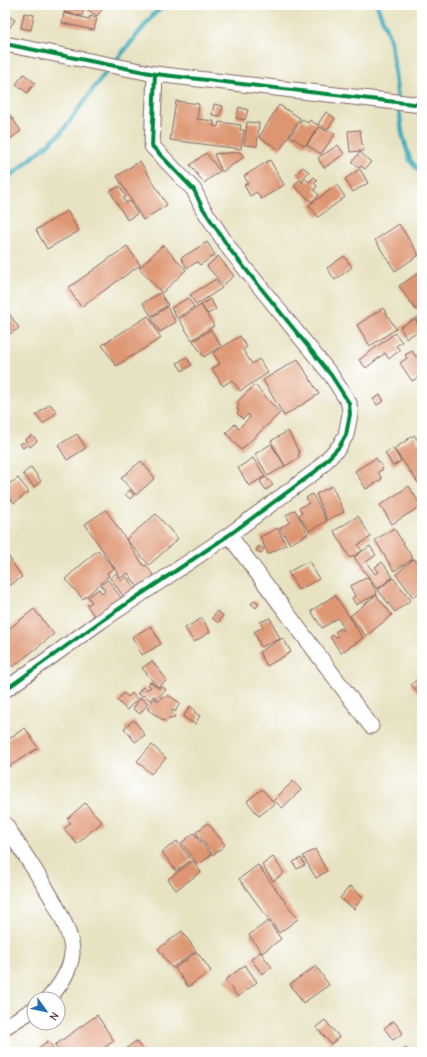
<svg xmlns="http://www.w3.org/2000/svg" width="427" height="1057" font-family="'Comic Neue',sans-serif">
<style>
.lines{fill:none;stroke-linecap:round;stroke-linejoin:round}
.stream{stroke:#3cabba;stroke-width:4.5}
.building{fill:#de9672}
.minor-casing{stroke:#816360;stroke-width:17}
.minor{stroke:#fff;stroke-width:15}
.cycleway-casing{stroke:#fff;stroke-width:6}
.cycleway{stroke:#00873e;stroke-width:4}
</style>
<rect width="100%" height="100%" fill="#fff"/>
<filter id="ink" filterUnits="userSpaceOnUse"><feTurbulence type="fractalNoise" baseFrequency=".025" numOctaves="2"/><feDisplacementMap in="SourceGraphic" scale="8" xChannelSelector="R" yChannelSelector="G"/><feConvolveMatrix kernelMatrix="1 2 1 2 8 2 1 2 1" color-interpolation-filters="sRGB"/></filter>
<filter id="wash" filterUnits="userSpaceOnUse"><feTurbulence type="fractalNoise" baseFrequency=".012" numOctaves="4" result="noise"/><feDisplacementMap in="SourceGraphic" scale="16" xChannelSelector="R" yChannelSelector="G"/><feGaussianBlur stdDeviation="0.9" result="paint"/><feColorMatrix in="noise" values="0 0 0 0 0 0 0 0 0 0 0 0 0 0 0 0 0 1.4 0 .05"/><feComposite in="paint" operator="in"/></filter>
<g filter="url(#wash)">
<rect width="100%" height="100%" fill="#e7e2c1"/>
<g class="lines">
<path class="stream" d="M377,5L391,42L402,133L410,160L422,174
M114,63L155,13L165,5
M5,181L60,134L109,68"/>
</g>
<g id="blocks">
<path class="building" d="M66,5H85L82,16L64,12Z
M87,5H105L97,16L85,8Z
M5,13L15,20L6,33L5,32Z
M24,13L34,15L31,30L21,28Z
M64,13L89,19L90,16L97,18L94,30L62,23Z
M24,74L35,83L27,93L16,84Z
M176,101L199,104L197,119L214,121L213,126L218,127L219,122L241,125L240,130H244L241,149L170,140Z
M214,104L223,106L220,116L212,115Z
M279,105L300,118L280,150L259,137Z
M239,107L248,110L245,120L236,118Z
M326,112L335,118L327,130L318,124Z
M10,115L21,131L5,143V119Z
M302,119L308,123L310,120L319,126L305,146L290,136Z
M247,122L259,123L257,146L244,145Z
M319,127L328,132L329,130L335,134L321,154L307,145Z
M360,130L363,151L350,152L348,131Z
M338,145L344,154L324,168L318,158Z
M240,152L244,157L222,172L214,154Z
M360,152L371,162L365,169L361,166L359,168L352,162Z
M206,153L220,171L204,183L190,165Z
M270,160L284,185L261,199L257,192L250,196L244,185L248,183L244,176Z
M140,161L167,205L143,220L117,176Z
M303,167L309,172L302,179L296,174Z
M360,169L368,183L353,192L345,179Z
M314,177L317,180L314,183L317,186L314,190L319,195L312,202L294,186L299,180L302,182L305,178L309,182Z
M337,185L345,197L318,217L309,205Z
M120,186L126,197L123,198L126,203L130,201L137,214L127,220L110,191Z
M67,211L79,231L47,249L36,230Z
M399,224L419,255L395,271L375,240Z
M207,242L215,255L200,265L197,262L187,268L181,258Z
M163,245L186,270L162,293L139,268Z
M127,246L140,265L81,307L68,288Z
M218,256L234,276L223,285L207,266Z
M344,256L352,267L335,280L327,268Z
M420,272L422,275V306L416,310L399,286Z
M216,279L222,288L196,305L190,295Z
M160,293L168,305L151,316L143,303Z
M188,298L194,307L177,318L171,308Z
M210,299L216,309L208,314L201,305Z
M201,305L214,326L192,340L179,319Z
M167,307L176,322L160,332L151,318Z
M383,308L396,329L370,346L357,325Z
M8,312L19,328L5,337V315Z
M422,315V330L416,318Z
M148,316L161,338L116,366L102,345Z
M415,319L421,330L406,338L400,327Z
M211,330L221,346L204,357L193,341Z
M395,333L402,342L396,346L400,350L389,359L385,353L366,368L359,360Z
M240,336L247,347L243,350L252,364L259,359L268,373L240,391L232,380L223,386L212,369L220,364L213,353Z
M412,351L416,357L422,354V375L412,381L400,363L407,358L405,355Z
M186,357L192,365L182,371L177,363Z
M298,359L319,394L284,416L263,380Z
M255,385L280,413L241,450L226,433L235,424L239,428L250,417L248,414L243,419L237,413L239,411L237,408L239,405L237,402Z
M380,395L384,401L377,405L373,399Z
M50,404L57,412L43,424L36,415Z
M288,431L300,454L298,455L299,458L285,466L271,441Z
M77,434L86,448L67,460L58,445Z
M32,435L37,441L30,447L25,440Z
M414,435L422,447V482L419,484L394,449Z
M23,442L26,446L23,448L20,444Z
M271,444L285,466L268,476L255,454Z
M393,448L401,461L393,466L385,453Z
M253,458L265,476L249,486L238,468Z
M376,458L383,469L378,472L382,479L366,489L355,471Z
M141,461L155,478L136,495L121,478Z
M31,467L41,481L34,487L23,474Z
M266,477L273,485L266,490L261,483V480Z
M18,478L29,492L14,503L5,491V487Z
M332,486L344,512L327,520L316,494Z
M409,486L421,506L392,524L380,505Z
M130,490L134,495L130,499L125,494Z
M312,494L327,521L309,531L299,515L302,513L299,508L309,503L306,498Z
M106,510L144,566L146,565L154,576L138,587L128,573L121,578L85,524Z
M295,510L308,534L290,544L280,528L290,522L286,515Z
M156,514L178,539L149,565L126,539Z
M358,516L371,537L358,545L362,551L350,558L334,531Z
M278,528L286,545L268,554L260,537Z
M394,528L413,559L394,571L375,540Z
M259,546L264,549L261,553L256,551Z
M370,546L376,555L366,562L375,574L379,572L375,567L382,562L393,577L377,589L354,557Z
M98,550L114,568L107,573L109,576L83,599L65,579Z
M5,551L22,577L5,589Z
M414,559L422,569V590L413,597L396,574Z
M309,561L319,579L298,590L288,572Z
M116,573L121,581L127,577L135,589L124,597L110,578Z
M368,577L377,594L356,605L352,598L355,596L350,586Z
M393,578L411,600L395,612L378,590Z
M108,580L122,599L96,619L87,605L92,602L88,597L99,589L103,594L105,591L101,585Z
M335,595L363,638L341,653L330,637L333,635L335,637L338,636L335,632L341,628L343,631L345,630L338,618L322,628L311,611Z
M376,595L392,615L366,636L350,616Z
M254,600L259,603L256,608L251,604Z
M34,609L54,634L13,667L5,656V632Z
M217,611L223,615L218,623L212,618Z
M202,618L210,632L194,642L185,628Z
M270,618L280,639L261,647L254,632L263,627L260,622Z
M151,626L161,644L142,655L132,637Z
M283,638L291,652L267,666L259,652Z
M152,661L167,680L158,687L142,668Z
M422,674V697L411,685Z
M151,682L159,689L161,685L166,690L157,698L154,696L150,700L145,696L137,694L143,687L146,690L148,688L149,689L151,687L148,684Z
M124,693L128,697L132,693L137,699L127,710L117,700Z
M168,695L180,703L175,712L173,710L171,713L175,716L173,719L170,717L166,722L147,709L154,698L159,701L162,696L165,698Z
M140,698L148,703L140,714L133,709Z
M190,706L195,710L194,712L200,716L195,724L183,717Z
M134,720L145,735L135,742L124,728Z
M25,728L38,748L5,769V741Z
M152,745L166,758L151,774L137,761Z
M293,781L301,790L282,808L274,800Z
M262,789L275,804L259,816L247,801Z
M85,803L102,822L77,844L64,829L71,823L67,819Z
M208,823L225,845L213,855L196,832Z
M194,833L211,855L198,865L181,843Z
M177,841L191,860L176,871L162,852Z
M315,849L327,871L316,878L303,856Z
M273,857L284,873L273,881L262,865Z
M301,858L305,865L297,869L293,862Z
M193,861L201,872L176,890L168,879Z
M258,865L298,919L279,933L239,879Z
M350,886L363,897L354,909L340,898Z
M268,921L281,939L262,953L249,935Z
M182,931L196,951L172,968L158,949Z
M197,952L211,971L188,987L175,968Z
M260,952L272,967L262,974L251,959Z
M245,965L257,982L238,997L225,980Z
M316,966L329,985L303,1003L290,984Z
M97,1015L114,1041L98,1052H60L55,1045Z
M325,1020L339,1037L331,1044L316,1027Z
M394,1021L403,1033L393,1040L384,1028Z
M422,1034V1042L418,1037Z
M48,1041L56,1052H33Z
M136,1041L144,1052H130L127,1048Z
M406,1048L409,1052H399Z"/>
</g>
</g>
<g filter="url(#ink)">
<use href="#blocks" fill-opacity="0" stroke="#816360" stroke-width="1"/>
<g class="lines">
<defs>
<path id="minor" d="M5,44L155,74L422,105
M229,535L371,726
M5,690L101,621L229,535L316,471L339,447L346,435L350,414L349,403L331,375L231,251L202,207L194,190L152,146L155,74
M5,824C22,853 74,921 72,954C70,972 60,986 48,999
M5,1027L34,1009"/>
</defs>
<use href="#minor" class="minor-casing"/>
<use href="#minor" class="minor"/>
<defs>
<path id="cycleway" d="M5,44L155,74L422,105
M5,690L101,621L229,535L316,471L339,447L346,435L350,414L349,403L331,375L231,251L202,207L194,190L152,146L155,74"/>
</defs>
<use href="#cycleway" class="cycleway-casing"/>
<use href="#cycleway" class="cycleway"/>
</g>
</g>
<rect width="427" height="1057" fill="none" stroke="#fff" stroke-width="20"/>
<g transform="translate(46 1011) rotate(123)"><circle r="19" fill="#ffffff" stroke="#b7a5aa"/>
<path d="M0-3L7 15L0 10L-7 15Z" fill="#1f6fb2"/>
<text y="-6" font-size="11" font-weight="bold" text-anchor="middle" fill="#4a1f2b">N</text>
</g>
</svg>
